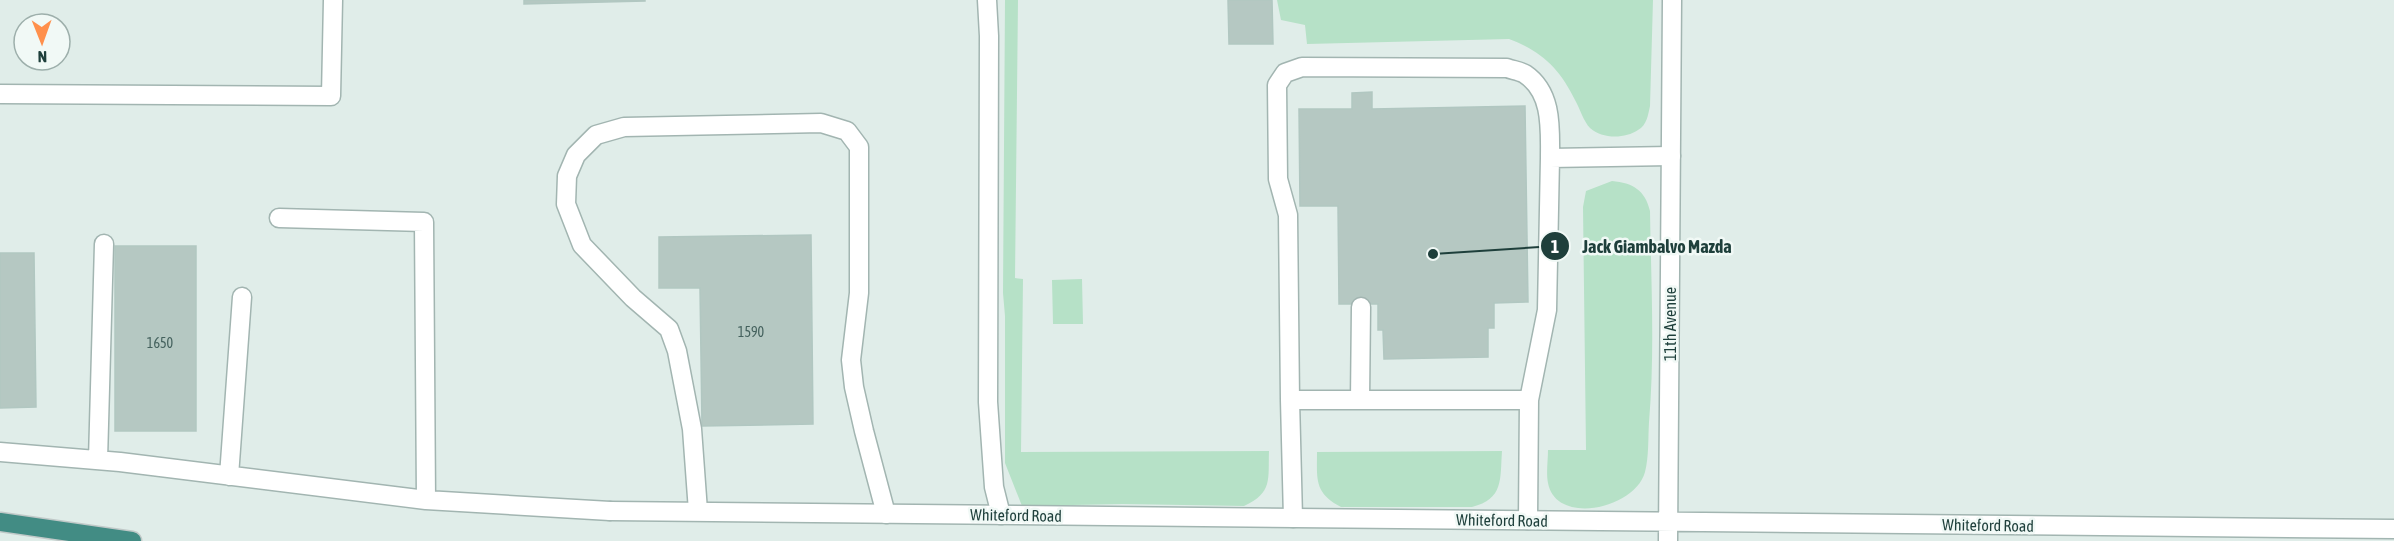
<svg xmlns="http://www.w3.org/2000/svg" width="2394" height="541" font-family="'Asap Condensed',sans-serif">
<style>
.green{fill:#b6e1c7}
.building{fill:#b5c8c2;stroke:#b1c7c1;stroke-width:1.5}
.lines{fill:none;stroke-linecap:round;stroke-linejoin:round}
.service-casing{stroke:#a2b5b1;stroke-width:21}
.minor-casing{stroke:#a2b5b1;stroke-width:21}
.trunk-casing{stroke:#c0c9c8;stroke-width:21}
.service{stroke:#fff;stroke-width:18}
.minor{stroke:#fff;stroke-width:18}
.trunk{stroke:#428c84;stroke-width:18}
.labels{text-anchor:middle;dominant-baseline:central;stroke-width:5;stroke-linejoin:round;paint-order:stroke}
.number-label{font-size:14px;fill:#44615d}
.street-label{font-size:16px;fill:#1e3f3b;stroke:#f1f9f6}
.leader{fill:none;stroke:#1e3f3b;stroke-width:2}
.callout-dot{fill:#1e3f3b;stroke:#f1f9f6;stroke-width:2}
.mark-label{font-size:18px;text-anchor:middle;font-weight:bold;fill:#fff}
.callout-label{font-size:18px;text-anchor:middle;font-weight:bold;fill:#1e3f3b;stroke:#f1f9f6;stroke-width:5;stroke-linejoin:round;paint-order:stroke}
</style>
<rect width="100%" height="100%" fill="#e0ede9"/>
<path class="green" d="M1005,0H1018L1015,278L1023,279L1021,452L1269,451C1268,479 1273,493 1244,506L1123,504L1022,506L1005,463V316L1003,293Z
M1277,0H1653L1650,106C1648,115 1647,125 1638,130C1625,139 1602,139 1590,128C1584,122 1580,109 1575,100C1560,69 1542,51 1509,39L1307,44L1305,25L1281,20Z
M1612,181C1633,183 1645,190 1650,211C1651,281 1655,352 1649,422C1648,438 1649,457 1645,472C1635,509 1556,526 1548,483C1546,473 1548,460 1548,450H1586L1583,207L1586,191Z
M1082,279L1083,324H1053L1052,280Z
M1502,451C1500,479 1504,499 1472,507H1341C1314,493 1317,479 1317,452Z"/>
<path class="building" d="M524,0H645V1L524,4Z
M1228,0H1272L1273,44H1229Z
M1372,92V109L1525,106L1528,302L1494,303V328H1488V357L1384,359L1383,330H1378V304H1339L1338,206H1300L1299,109H1352V93Z
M811,235L813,424L702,426L700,288H659V237Z
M115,246H196V431H115Z
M0,253H34L36,407L0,408Z"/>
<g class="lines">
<defs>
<path id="service" d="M987,0L989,36L988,402L994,487L1001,515
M0,94L331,96L333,0
M279,218L424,222L426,500
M1290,400L1288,215L1278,179L1277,85L1285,73L1302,67L1507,68C1512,70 1520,71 1525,74C1553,93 1550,129 1550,158
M1360,400L1361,307
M0,452L120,462L426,500L610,511
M98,460L104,244
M229,476L242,297
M698,511L692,429L677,351L669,329L633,298L582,245L566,204L567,176L576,155L596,135L624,127L821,123L847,131L859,147V293L851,360L854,387L864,431L886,514
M1293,518L1290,400H1529
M1528,520L1529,400L1547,310L1550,158L1671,156"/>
<path id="minor" d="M610,511L2394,529
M1668,541L1672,0"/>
<path id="trunk" d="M0,522L132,541"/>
</defs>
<use href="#service" class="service-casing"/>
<use href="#minor" class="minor-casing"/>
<use href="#trunk" class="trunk-casing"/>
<use href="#service" class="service"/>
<use href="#minor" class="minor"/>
<use href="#trunk" class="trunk"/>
</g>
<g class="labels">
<g class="number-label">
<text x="751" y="332">1590</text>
<text x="160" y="343">1650</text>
</g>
<g class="street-label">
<text transform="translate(1670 324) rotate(-90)">11th Avenue</text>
<text transform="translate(1016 515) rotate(1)">Whiteford Road</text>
<text transform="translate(1502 520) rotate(1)">Whiteford Road</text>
<text transform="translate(1988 525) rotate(1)">Whiteford Road</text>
</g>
</g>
<path class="leader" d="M1433 254L1555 246"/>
<g class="callout-dot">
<circle cx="1433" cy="254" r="6"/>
<circle cx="1555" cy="246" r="15"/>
</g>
<g class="mark-label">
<text x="1555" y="253">1</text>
</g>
<g class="callout-label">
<text x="1657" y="253">Jack Giambalvo Mazda</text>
</g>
<g transform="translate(42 42) rotate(179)"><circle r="28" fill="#f1f9f6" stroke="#9dafab" stroke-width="1.5"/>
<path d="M0-4.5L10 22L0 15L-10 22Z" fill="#ff904c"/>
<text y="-9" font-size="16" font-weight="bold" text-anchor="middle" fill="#1e3f3b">N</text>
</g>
</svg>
